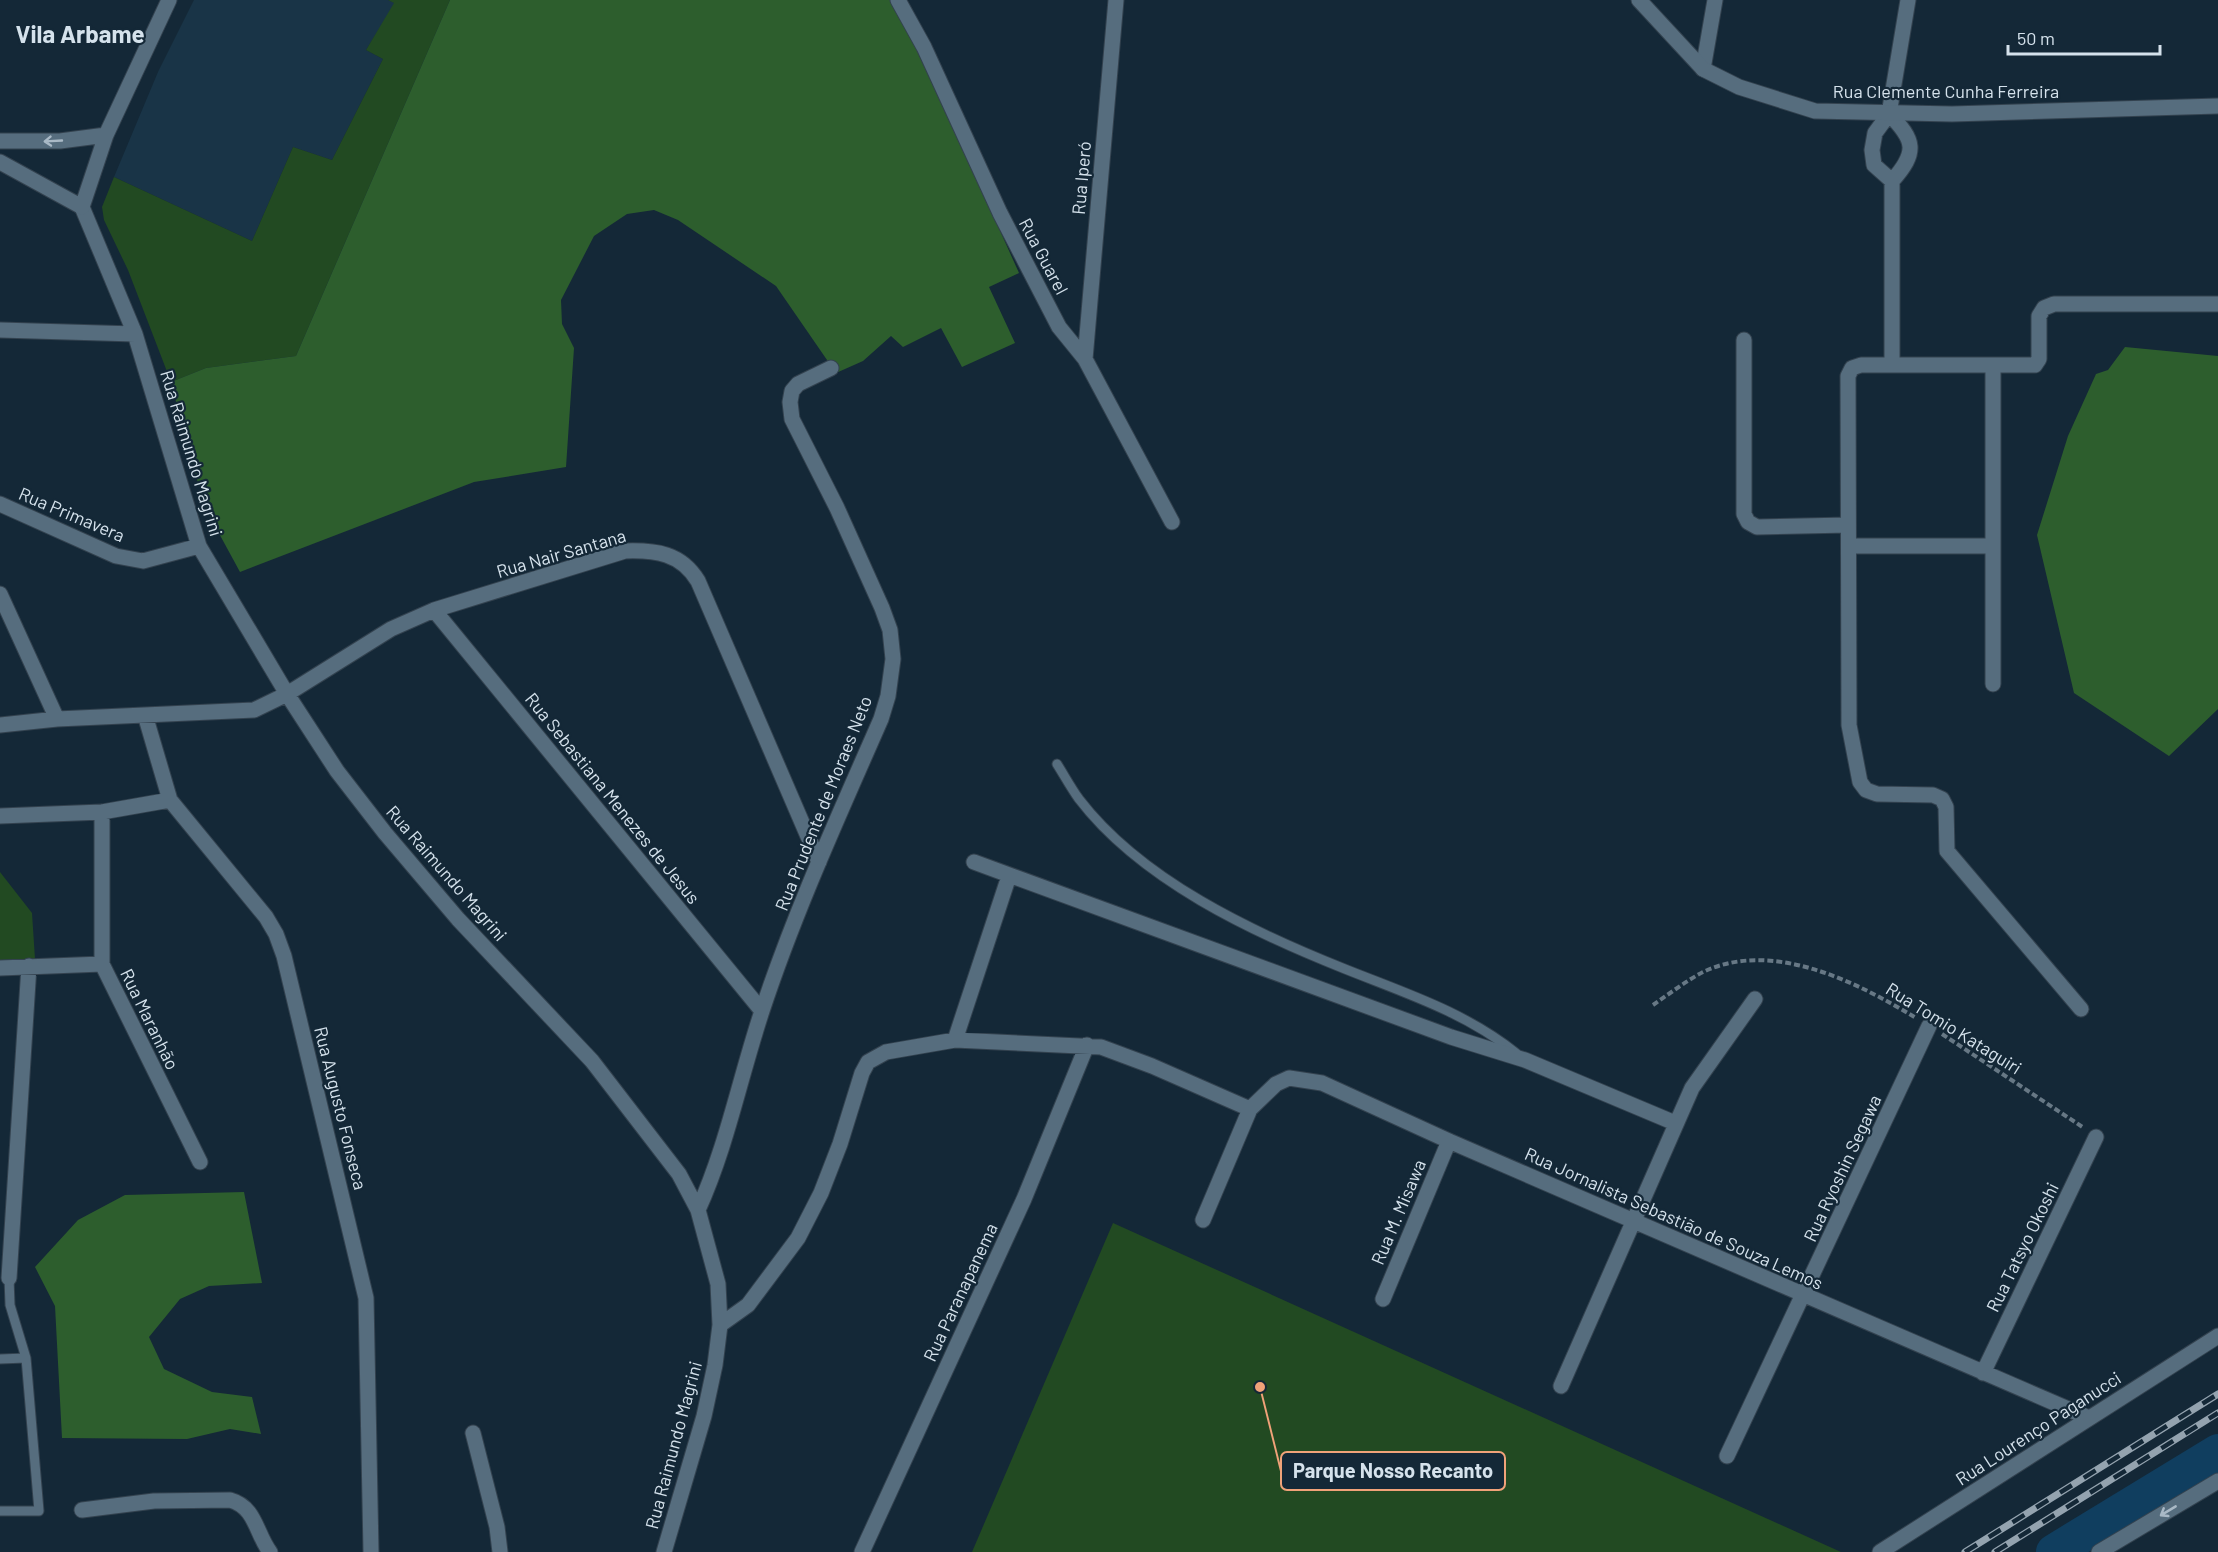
<svg xmlns="http://www.w3.org/2000/svg" width="2218" height="1552" font-family="Barlow,sans-serif">
<style>
.built{fill:#193447}
.green{fill:#224a22}
.forest{fill:#2d5e2d}
.lines{fill:none;stroke-linecap:round;stroke-linejoin:round}
.river{stroke:#103e5f;stroke-width:36}
.service-casing{stroke:#33424f;stroke-width:11}
.minor-casing{stroke:#33424f;stroke-width:17}
.tertiary-casing{stroke:#33424f;stroke-width:17}
.secondary-casing{stroke:#33424f;stroke-width:17}
.path{stroke:#677885;stroke-width:4;stroke-dasharray:6 3;stroke-linecap:butt}
.service{stroke:#566d7e;stroke-width:9}
.minor{stroke:#566d7e;stroke-width:15}
.tertiary{stroke:#566d7e;stroke-width:15}
.secondary{stroke:#566d7e;stroke-width:15}
.rail-casing{stroke:#94a3af;stroke-width:7}
.rail{stroke:#142837;stroke-width:4.5;stroke-dasharray:14;stroke-linecap:butt}
.oneway{stroke:#a9b9c6}
.labels{text-anchor:middle;dominant-baseline:central;stroke-width:4.5;stroke-linejoin:round;paint-order:stroke}
.street-label{font-size:18px;fill:#d5e2ec;stroke:#142837}
.district-label{font-size:24px;font-weight:bold;fill:#d5e2ec;stroke:#142837}
.leader{fill:none;stroke:#f0a279;stroke-width:2}
.callout-dot{fill:#f0a279;stroke:#142837;stroke-width:2}
.callout{fill:#142837;stroke:#f0a279;stroke-width:2}
.callout-label{font-size:20px;text-anchor:middle;font-weight:bold;fill:#d5e2ec}
</style>
<rect width="100%" height="100%" fill="#142837"/>
<path class="built" d="M194,0H388L395,3L366,50L383,59L332,160L293,147L252,241L114,177L158,72Z"/>
<path class="green" d="M388,0H450L296,356L206,368L171,382L128,270L104,220L102,207L114,177L252,241L293,147L332,160L383,59L366,50L394,3Z
M0,872L32,913L35,959L0,960Z
M1113,1223L1841,1552H972Z"/>
<path class="forest" d="M450,0H890L913,37L1019,273L989,287L1015,343L962,367L941,328L903,347L891,336L863,361L836,373L776,286L678,220L654,210L627,214L594,236L561,300L562,324L574,348L566,467L474,482L240,572L209,515L192,465L171,382L206,368L296,356Z
M2125,347L2218,356V709L2169,756L2074,693L2037,535L2068,436L2096,374L2108,370Z
M244,1192L262,1283L209,1286L180,1299L149,1337L164,1369L212,1392L252,1397L261,1434L230,1429L187,1439L62,1438L55,1306L35,1267L78,1220L125,1195Z"/>
<g class="lines">
<path class="river" d="M2054,1552L2218,1452"/>
<defs>
<path id="service" d="M1057,764C1064,775 1071,788 1079,799C1141,880 1252,932 1345,969C1405,993 1465,1012 1516,1053
M0,1359L26,1358
M0,1511H39L26,1358L10,1305L9,1278"/>
<path id="minor" d="M898,0L924,47L1000,213L1059,327L1085,359L1172,522
M1703,69L1715,0
M1889,114C1915,140 1918,152 1892,181V365
M1892,181L1874,165L1872,150L1875,133L1889,114L1908,0
M82,207L135,334L199,546L287,694L337,771L385,833L458,919L592,1061L679,1174L698,1210L718,1284L720,1325L715,1365L704,1416L664,1552
M0,330L135,334
M1744,340V514L1748,522L1757,527L1848,525
M1085,359L1116,0
M0,504L116,556L143,561L199,546
M1849,546H1993
M0,594L57,719
M434,610L762,1011
M1993,684V366
M145,715L170,800L266,917L276,934L284,956L366,1298L371,1552
M0,725L57,719L254,710L287,694L391,629L434,610L625,551C656,550 681,553 698,581L819,862
M102,812V964L200,1162
M0,816L102,812L170,800
M974,862L1451,1037L1525,1060L1675,1123
M0,968L102,964
M2081,1009L1947,851L1946,807L1942,799L1933,795L1877,794L1866,790L1860,782L1849,725L1848,376L1852,368L1861,365H2035L2039,359V316L2044,308L2054,304H2218
M955,1040L1009,876
M698,1210C727,1146 740,1077 762,1011C795,911 839,815 881,719L888,696L893,659L890,630L882,608L837,508L792,419L790,402L792,391L798,384L831,368
M1203,1220L1250,1109L1276,1084L1289,1078L1322,1083L1449,1141L2089,1418
M9,1278L29,966
M1383,1299L1449,1141
M720,1325L748,1305L798,1238L821,1193L840,1144L862,1073L868,1062L886,1052L955,1040L1101,1047L1152,1066L1250,1109
M1983,1373L2096,1137
M1561,1386L1692,1088L1755,999
M473,1433L497,1527L500,1552
M1727,1456L1929,1026
M82,1510L154,1501L230,1500C256,1507 256,1534 270,1552
M862,1552L1024,1199L1087,1045"/>
<path id="tertiary" d="M1639,0L1703,69L1739,87L1815,111L1952,114L2218,106
M0,141H60L106,135
M0,162L82,207L106,135L169,0
M2099,1552L2218,1481"/>
<path id="secondary" d="M1880,1552L2218,1336"/>
</defs>
<use href="#service" class="service-casing"/>
<use href="#minor" class="minor-casing"/>
<use href="#tertiary" class="tertiary-casing"/>
<use href="#secondary" class="secondary-casing"/>
<path class="path" d="M1653,1005C1669,994 1686,981 1703,972C1772,939 1857,982 1916,1018
M1942,1034L2084,1128"/>
<use href="#service" class="service"/>
<use href="#minor" class="minor"/>
<use href="#tertiary" class="tertiary"/>
<use href="#secondary" class="secondary"/>
<defs>
<path id="rail" d="M1965,1552L2218,1394
M1995,1552L2218,1413"/>
</defs>
<use href="#rail" class="rail-casing"/>
<use href="#rail" class="rail"/>
</g>
<defs><path id="oneway-shaft" d="M-6 0H5M1.5-3L5.5 0L1.5 3" fill="none" stroke-width="1.6" stroke-linecap="round" stroke-linejoin="round" transform="scale(1.5)"/></defs>
<g class="oneway">
<use href="#oneway-shaft" transform="translate(53 141) rotate(177)"/>
<use href="#oneway-shaft" transform="translate(2168 1511) rotate(149)"/>
</g>
<g class="labels">
<g class="street-label">
<text x="1946" y="91">Rua Clemente Cunha Ferreira</text>
<text transform="translate(1081 178) rotate(-85)">Rua Iperó</text>
<text transform="translate(1044 256) rotate(62)">Rua Guarel</text>
<text transform="translate(192 453) rotate(73)">Rua Raimundo Magrini</text>
<text transform="translate(72 514) rotate(23)">Rua Primavera</text>
<text transform="translate(561 553) rotate(-16)">Rua Nair Santana</text>
<text transform="translate(613 798) rotate(51)">Rua Sebastiana Menezes de Jesus</text>
<text transform="translate(823 803) rotate(-68)">Rua Prudente de Moraes Neto</text>
<text transform="translate(447 873) rotate(49)">Rua Raimundo Magrini</text>
<text transform="translate(150 1019) rotate(64)">Rua Maranhão</text>
<text transform="translate(1954 1028) rotate(32)">Rua Tomio Kataguiri</text>
<text transform="translate(341 1108) rotate(76)">Rua Augusto Fonseca</text>
<text transform="translate(1842 1168) rotate(-65)">Rua Ryoshin Segawa</text>
<text transform="translate(1398 1212) rotate(-67)">Rua M. Misawa</text>
<text transform="translate(1674 1218) rotate(24)">Rua Jornalista Sebastião de Souza Lemos</text>
<text transform="translate(2022 1247) rotate(-64)">Rua Tatsyo Okoshi</text>
<text transform="translate(960 1292) rotate(-65)">Rua Paranapanema</text>
<text transform="translate(2038 1428) rotate(-33)">Rua Lourenço Paganucci</text>
<text transform="translate(673 1445) rotate(-75)">Rua Raimundo Magrini</text>
</g>
<g class="district-label">
<text x="80" y="33">Vila Arbame</text>
</g>
</g>
<path class="leader" d="M1260 1387L1281 1471"/>
<circle class="callout-dot" cx="1260" cy="1387" r="6"/>
<rect class="callout" x="1281" y="1452" width="224" height="38" rx="6"/>
<g class="callout-label">
<text x="1393" y="1478">Parque Nosso Recanto</text>
</g>
<path d="M2008 45v9h152v-9" fill="none" stroke="#d5e2ec" stroke-width="3"/>
<text x="2017" y="45" font-size="18" fill="#d5e2ec" stroke="#142837" stroke-width="4.5" paint-order="stroke">50 m</text>
</svg>
